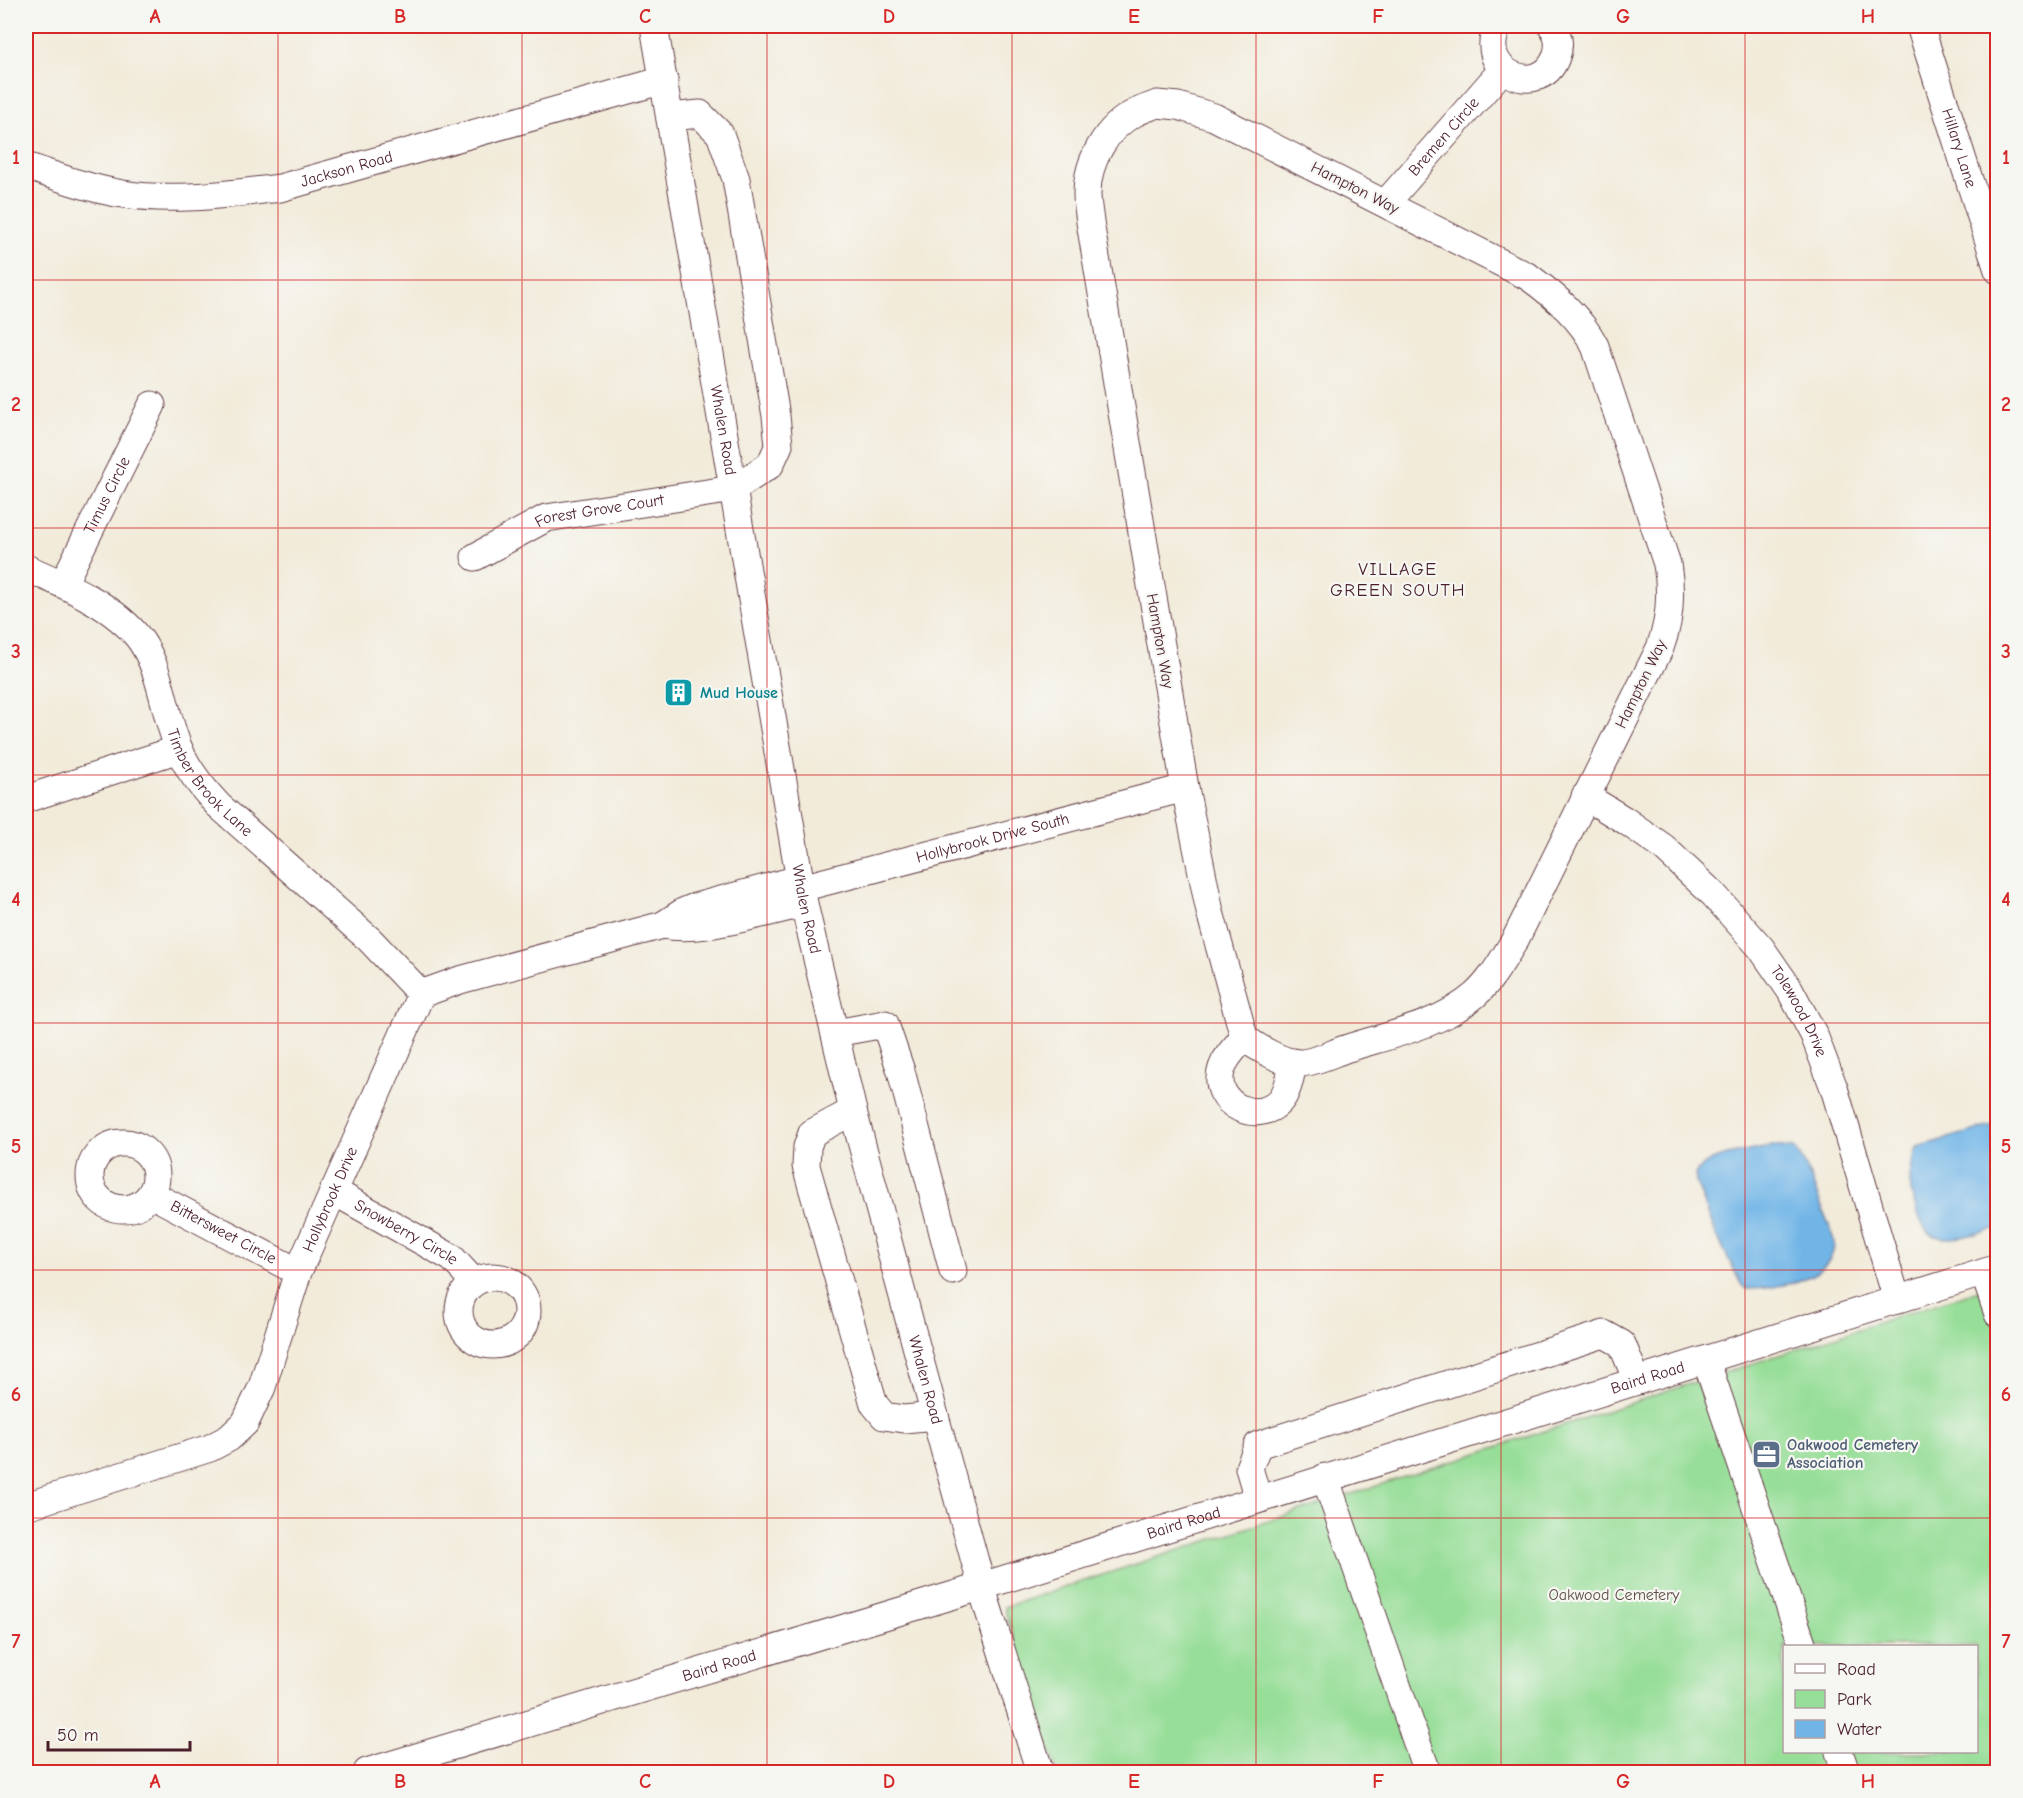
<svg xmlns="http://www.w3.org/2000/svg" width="2023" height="1798" font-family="'Comic Neue',sans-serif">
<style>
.green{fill:#97de98;stroke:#707e62;stroke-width:1.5;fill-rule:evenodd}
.water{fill:#71b5e7;stroke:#5e6a89;stroke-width:1.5}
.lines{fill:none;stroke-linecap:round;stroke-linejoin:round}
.minor-casing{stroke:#633e45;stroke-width:29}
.minor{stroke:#fff;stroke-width:27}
.grid{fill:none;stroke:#d62828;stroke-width:1.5;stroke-opacity:0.55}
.labels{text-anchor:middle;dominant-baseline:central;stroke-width:4.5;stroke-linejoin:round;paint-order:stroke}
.street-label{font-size:16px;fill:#4a1f2b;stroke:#f6f6f2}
.culture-label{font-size:16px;font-weight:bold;fill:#0d838f;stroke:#f6f6f2;text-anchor:start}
.service-label{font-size:16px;font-weight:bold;fill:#4e5e75;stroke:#f6f6f2;text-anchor:start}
.park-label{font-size:16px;fill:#5d4f46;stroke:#f6f6f2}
.neighbourhood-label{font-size:18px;letter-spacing:1.5px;fill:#4a1f2b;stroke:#f6f6f2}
.neatline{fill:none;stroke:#d62828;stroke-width:2}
.grid-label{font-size:20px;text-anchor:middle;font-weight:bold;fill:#d62828}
</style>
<rect width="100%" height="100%" fill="#f6f6f2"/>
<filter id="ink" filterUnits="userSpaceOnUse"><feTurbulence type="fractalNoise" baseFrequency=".0167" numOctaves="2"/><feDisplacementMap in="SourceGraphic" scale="12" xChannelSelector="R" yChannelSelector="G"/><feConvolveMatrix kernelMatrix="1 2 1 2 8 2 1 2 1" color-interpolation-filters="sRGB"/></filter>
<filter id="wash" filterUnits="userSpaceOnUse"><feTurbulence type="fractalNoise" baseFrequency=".008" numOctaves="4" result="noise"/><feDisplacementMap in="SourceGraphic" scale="24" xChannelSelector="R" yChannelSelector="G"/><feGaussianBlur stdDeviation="1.35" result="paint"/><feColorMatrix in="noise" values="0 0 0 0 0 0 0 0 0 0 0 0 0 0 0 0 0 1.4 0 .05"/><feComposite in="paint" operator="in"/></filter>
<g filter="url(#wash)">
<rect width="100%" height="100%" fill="#f2ebda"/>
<path class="green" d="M1997,1284V1772H1057L1004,1607ZM1784,1646H1976V1752H1784Z"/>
<path class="water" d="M1997,1124V1228C1978,1233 1952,1243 1932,1235C1920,1230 1910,1192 1910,1179C1910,1168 1914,1158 1917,1147Z
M1772,1146L1794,1148C1807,1164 1812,1182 1820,1202C1823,1212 1835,1236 1834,1245C1832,1281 1773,1289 1746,1289L1741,1284L1716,1234L1696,1182L1695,1174C1709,1152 1748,1153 1772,1146Z"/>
</g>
<g filter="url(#ink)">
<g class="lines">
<defs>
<g id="minor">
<path id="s1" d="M654,26L804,904L853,1111L935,1416L987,1605L1040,1772"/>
<path d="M1498,26C1474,73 1541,99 1556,57C1560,46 1559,35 1552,26"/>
<path id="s2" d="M1920,26L1998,270"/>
<path d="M1157,104L1178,106L1214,117L1529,277C1556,297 1580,317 1595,346L1667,564C1672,593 1670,621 1660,648L1515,940C1503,959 1492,980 1475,995C1439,1026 1388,1035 1345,1049C1331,1054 1315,1062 1301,1063C1285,1064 1255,1047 1244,1037L1210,912L1185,788L1090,222C1089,213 1087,203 1087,194C1087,162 1106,127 1135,113C1142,109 1150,107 1157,104Z"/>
<path id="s3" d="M26,166C58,177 90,189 123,194C174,202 229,194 280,188L664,80"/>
<path id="s4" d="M1386,203L1503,69"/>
<path id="s5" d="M475,557L546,518L733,489L770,465L779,445L776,416L736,179L720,134L700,114L670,117"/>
<path id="s6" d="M26,568C63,584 116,606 141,641C162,672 164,714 179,749C188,770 202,788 218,805L370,940L421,994"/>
<path id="s7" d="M63,584L152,405"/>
<path id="s8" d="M1585,796L1626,821L1663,847L1714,895L1761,948L1790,990L1814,1035L1834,1088L1897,1300"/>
<path d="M26,799L179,749"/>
<path id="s9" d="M801,888L1185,788"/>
<path d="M663,925C702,933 764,912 804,904"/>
<path d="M835,1033L885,1024L901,1071L953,1271"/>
<path d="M1244,1037C1236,1047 1226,1056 1222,1068C1209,1104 1261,1129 1283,1097C1289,1087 1291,1074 1293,1062"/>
<path d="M853,1111L812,1133L807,1147L806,1166L874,1404L884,1416L904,1419L935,1416"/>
<circle cx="123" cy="1176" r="33"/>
<path id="s10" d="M333,1191L452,1258L474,1282"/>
<path id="s11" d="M151,1194L298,1272"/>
<path d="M1984,1273L1998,1314"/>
<circle cx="493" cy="1311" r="34"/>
<path d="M1706,1360L1803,1646"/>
<path d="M1325,1477L1427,1772"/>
<path d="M1258,1499L1249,1468L1258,1445L1604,1334L1622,1344L1637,1381"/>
<path id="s12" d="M26,1506L210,1448L229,1438L245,1423L262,1387L298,1272L421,994L460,980L663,925L683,912L695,907L799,879"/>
<path d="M1839,1752L1846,1772"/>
<path id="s13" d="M367,1772L954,1595L1998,1268"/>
</g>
</defs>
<use href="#minor" class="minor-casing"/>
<use href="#minor" class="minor"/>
</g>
</g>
<path class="grid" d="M278,26V1772M522,26V1772M767,26V1772M1012,26V1772M1256,26V1772M1501,26V1772M1745,26V1772M26,280H1998M26,528H1998M26,775H1998M26,1023H1998M26,1270H1998M26,1518H1998"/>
<defs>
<symbol id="building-square" viewBox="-11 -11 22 22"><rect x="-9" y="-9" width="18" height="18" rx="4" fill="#0f9aa8" stroke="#f6f6f2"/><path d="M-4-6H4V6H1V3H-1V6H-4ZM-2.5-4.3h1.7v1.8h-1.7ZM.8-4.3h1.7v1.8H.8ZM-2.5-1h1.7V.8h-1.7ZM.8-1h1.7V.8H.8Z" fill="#fff"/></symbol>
<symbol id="office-square" viewBox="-11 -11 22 22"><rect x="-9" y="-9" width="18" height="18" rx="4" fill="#5c6f8a" stroke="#f6f6f2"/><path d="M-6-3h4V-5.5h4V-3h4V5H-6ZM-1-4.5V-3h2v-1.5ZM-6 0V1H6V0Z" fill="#fff"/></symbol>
</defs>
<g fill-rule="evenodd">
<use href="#building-square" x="662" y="676" width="33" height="33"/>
<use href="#office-square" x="1750" y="1438" width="33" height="33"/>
</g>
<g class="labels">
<g class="street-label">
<text stroke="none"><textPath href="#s4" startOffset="88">Bremen Circle</textPath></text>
<text stroke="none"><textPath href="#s2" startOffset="128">Hillary Lane</textPath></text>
<text stroke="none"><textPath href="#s3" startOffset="328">Jackson Road</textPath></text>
<text transform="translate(1355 188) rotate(27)">Hampton Way</text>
<text stroke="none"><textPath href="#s1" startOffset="410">Whalen Road</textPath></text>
<text stroke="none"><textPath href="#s7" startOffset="99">Timus Circle</textPath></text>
<text stroke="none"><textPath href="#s5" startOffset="135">Forest Grove Court</textPath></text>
<text transform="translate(1160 641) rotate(80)">Hampton Way</text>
<text transform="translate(1641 684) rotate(-64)">Hampton Way</text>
<text stroke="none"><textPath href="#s6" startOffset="298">Timber Brook Lane</textPath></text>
<text stroke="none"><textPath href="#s9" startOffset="198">Hollybrook Drive South</textPath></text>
<text stroke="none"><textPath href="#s1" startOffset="896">Whalen Road</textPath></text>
<text stroke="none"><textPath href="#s8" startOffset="308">Tolewood Drive</textPath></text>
<text stroke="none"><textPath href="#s12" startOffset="476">Hollybrook Drive</textPath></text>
<text stroke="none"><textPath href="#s11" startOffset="82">Bittersweet Circle</textPath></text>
<text stroke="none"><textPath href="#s10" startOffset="84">Snowberry Circle</textPath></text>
<text stroke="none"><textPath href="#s13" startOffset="1340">Baird Road</textPath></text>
<text stroke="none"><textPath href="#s1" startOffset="1382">Whalen Road</textPath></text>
<text stroke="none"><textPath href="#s13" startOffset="854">Baird Road</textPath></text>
<text stroke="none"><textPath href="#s13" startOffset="368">Baird Road</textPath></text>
</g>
<g class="culture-label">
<text x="700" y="693">Mud House</text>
</g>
<g class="service-label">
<text x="1787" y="1445">Oakwood Cemetery<tspan x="1787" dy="18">Association</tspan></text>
</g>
<g class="park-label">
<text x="1614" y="1595">Oakwood Cemetery</text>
</g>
<g class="neighbourhood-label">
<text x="1398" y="569">VILLAGE<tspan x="1398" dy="21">GREEN SOUTH</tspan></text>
</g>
</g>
<rect width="2023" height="1798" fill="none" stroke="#f6f6f2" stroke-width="66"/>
<rect x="1783" y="1645" width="195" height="108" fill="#f6f6f2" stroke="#b1a0a2" stroke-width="1.5"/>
<rect x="1795" y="1664" width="30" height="9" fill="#ffffff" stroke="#b1a0a2" stroke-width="1.5"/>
<text x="1837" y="1675" font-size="18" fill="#4a1f2b">Road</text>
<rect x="1795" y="1690" width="30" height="18" fill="#97de98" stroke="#b1a0a2" stroke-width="1.5"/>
<text x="1837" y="1705" font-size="18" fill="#4a1f2b">Park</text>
<rect x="1795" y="1720" width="30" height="18" fill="#71b5e7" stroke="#b1a0a2" stroke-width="1.5"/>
<text x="1837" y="1735" font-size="18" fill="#4a1f2b">Water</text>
<path d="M48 1741v9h142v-9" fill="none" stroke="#4a1f2b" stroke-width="3"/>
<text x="57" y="1741" font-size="18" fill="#4a1f2b" stroke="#f6f6f2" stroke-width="4.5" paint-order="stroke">50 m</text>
<rect x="33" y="33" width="1957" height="1732" class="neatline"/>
<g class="grid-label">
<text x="155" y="23">A</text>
<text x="400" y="23">B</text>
<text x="645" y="23">C</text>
<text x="889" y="23">D</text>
<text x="1134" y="23">E</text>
<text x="1378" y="23">F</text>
<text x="1623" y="23">G</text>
<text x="1868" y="23">H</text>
<text x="16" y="164">1</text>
<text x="2006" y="164">1</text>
<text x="16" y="411">2</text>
<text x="2006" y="411">2</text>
<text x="16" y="658">3</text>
<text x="2006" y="658">3</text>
<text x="16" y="906">4</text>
<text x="2006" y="906">4</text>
<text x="16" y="1153">5</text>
<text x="2006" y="1153">5</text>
<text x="16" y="1401">6</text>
<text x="2006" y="1401">6</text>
<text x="16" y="1648">7</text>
<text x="2006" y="1648">7</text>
<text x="155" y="1788">A</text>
<text x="400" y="1788">B</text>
<text x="645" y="1788">C</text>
<text x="889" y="1788">D</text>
<text x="1134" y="1788">E</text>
<text x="1378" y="1788">F</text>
<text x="1623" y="1788">G</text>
<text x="1868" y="1788">H</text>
</g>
</svg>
